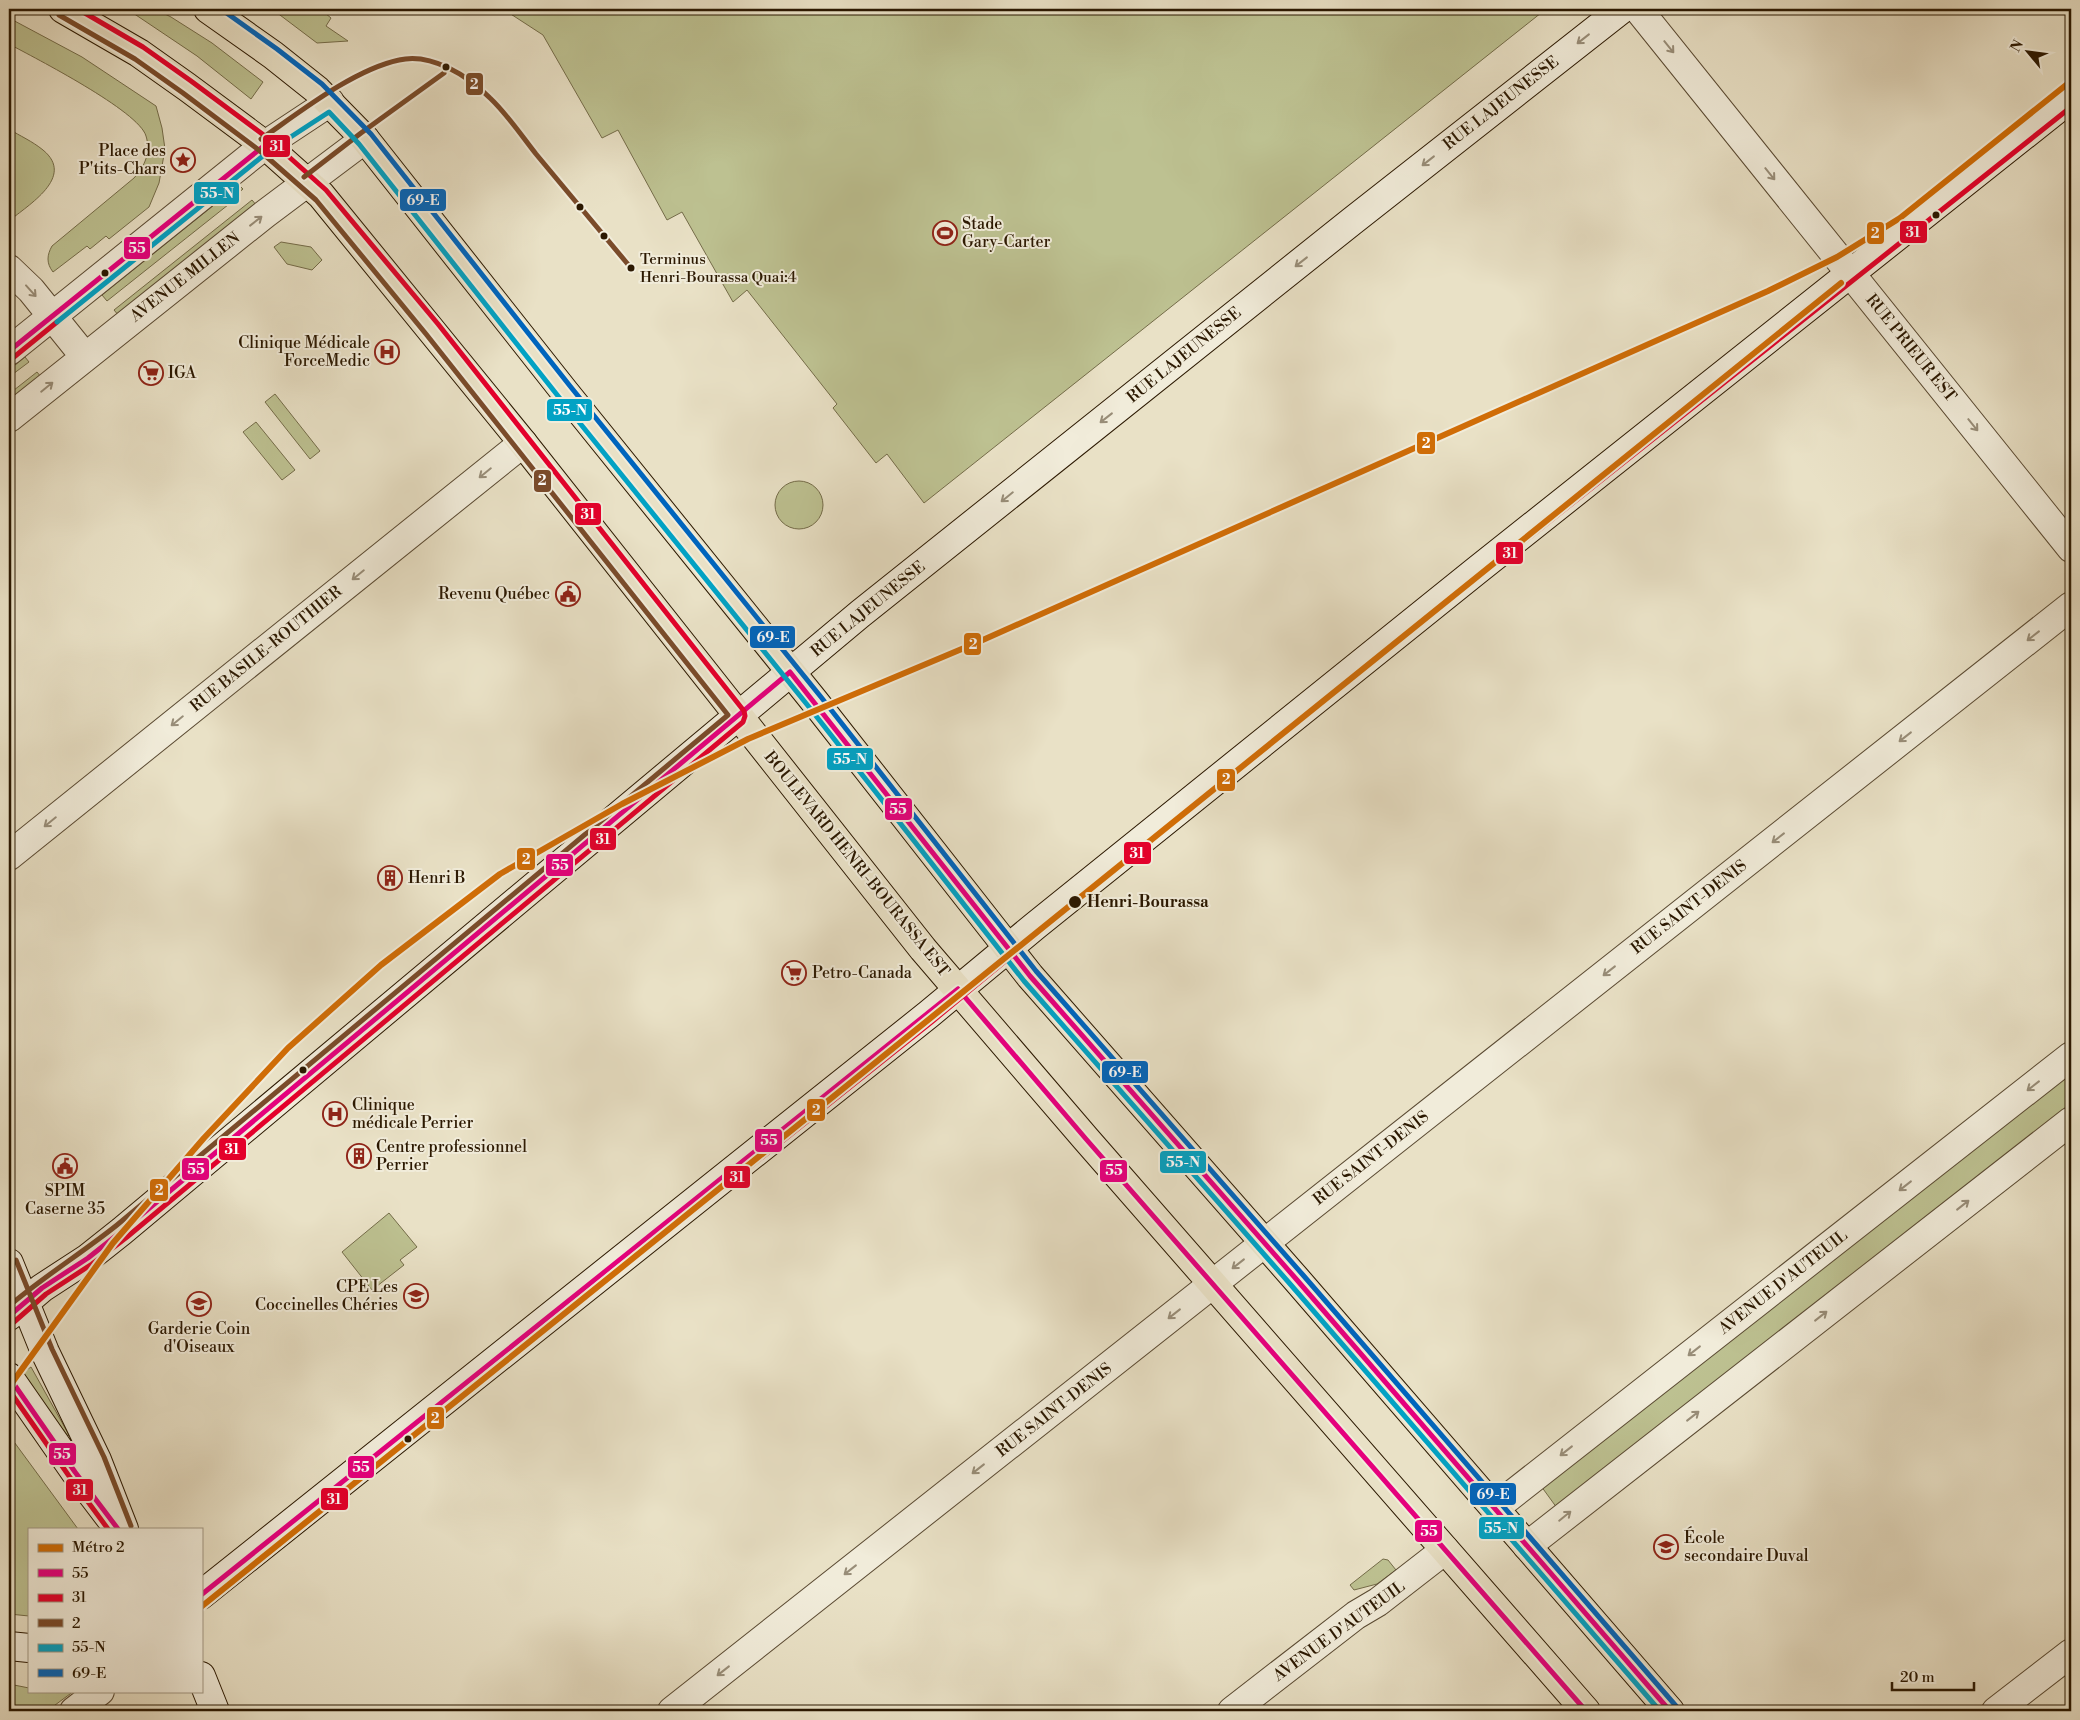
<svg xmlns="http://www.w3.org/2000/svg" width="2080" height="1720" font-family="'Libre Bodoni',serif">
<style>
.green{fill:#bdc191;stroke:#746c49}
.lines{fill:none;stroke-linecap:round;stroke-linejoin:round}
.street-casing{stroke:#5a4a32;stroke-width:30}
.secondary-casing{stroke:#2b1801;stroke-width:30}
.primary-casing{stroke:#2b1801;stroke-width:30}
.street{stroke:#f1ecda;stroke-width:28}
.secondary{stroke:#f1ecda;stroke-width:28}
.primary{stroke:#e9e1c6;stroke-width:28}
.bus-1-casing{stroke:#f1ecda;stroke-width:9}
.bus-2-casing{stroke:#f1ecda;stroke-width:9}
.bus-3-casing{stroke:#f1ecda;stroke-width:9}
.bus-4-casing{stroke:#f1ecda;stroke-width:9}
.bus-5-casing{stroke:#f1ecda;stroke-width:9}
.bus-1{stroke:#e5007d;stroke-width:5}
.bus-2{stroke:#e4002b;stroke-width:5}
.bus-3{stroke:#7a4b2a;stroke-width:5}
.bus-4{stroke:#02a2c4;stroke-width:5}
.bus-5{stroke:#0065bd;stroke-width:5}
.metro-1-casing{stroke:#f1ecda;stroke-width:10}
.metro-1{stroke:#d06d07;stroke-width:6}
.oneway{stroke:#988d78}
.bus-dot{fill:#2b1801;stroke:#f1ecda;stroke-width:2}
.labels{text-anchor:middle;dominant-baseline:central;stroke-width:4;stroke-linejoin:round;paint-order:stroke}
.bus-label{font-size:15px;fill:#2b1801;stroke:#f1ecda;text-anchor:start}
.street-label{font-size:16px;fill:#2b1801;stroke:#f1ecda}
.poi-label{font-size:16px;fill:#2b1801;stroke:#f1ecda;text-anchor:start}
.stop-label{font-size:16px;font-weight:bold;fill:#2b1801;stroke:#f1ecda;text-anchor:start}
.line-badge{stroke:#f1ecda;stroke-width:2}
.badge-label{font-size:14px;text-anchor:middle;font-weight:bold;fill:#fff}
</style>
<rect width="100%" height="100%" fill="#e9e1c6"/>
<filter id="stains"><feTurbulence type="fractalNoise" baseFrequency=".004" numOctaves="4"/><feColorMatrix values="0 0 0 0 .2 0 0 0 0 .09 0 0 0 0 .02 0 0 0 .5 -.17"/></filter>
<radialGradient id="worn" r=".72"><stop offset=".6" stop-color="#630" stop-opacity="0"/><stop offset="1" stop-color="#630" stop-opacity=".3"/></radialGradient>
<path class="green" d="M127,9H155L171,17L212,43L263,82L251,99L197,56Z
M272,9H327L325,13L331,18L326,26L348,41L317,43Z
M503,9H1546L924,503L887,454L876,463L833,408L837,404L747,290L733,302L682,212L667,220L618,130L602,138L543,35Z
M9,18L82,57L156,106L162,128L165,149L159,183L149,207L109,239L106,236L90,249L87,246L53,272C46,263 47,255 52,246L134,178C145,166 151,152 146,136C139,111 35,58 9,44Z
M9,129C20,136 32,141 43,150C76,177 28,205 9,221Z
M239,185L243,189L236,195L238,197L107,301L102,295Z
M252,200L257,206L119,316L114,310Z
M281,242L311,247L322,260L312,270L287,264L274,247Z
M25,357L29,362L9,377V370Z
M37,372L41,377L9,403V394Z
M275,394L320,451L310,459L265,402Z
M256,422L295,470L282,480L243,432Z
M775 505a24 24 0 1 1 48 0a24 24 0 1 1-48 0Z
M2071,1071V1105L1557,1508L1541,1486Z
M389,1213L417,1247L400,1260L404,1265L372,1290L342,1252Z
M31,1367L69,1435L68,1436L20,1374Z
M9,1435L78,1529H29V1616L9,1614Z
M1383,1559L1388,1560L1396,1570L1377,1584L1354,1590L1350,1585Z
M9,1684L29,1688V1691H74L47,1711H9Z"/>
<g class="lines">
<defs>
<path id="street" d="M1638,9L2071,548
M9,269L31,290L85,357
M9,351L265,145L330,102
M9,418L265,214L365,139
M9,856L523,443
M1495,1508L2071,1056
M1527,1546L2071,1121
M74,1711L100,1691
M672,1711L2071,606
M1232,1711L1356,1615L1378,1602L1445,1550
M1996,1711L2071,1653"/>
<path id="secondary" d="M9,1263L45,1352L97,1460L124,1529
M9,1316L42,1288L88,1258L122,1231L860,614L1351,222L1622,9
M9,1377L75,1472L110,1518
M201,1595L929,1014L1035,926L1476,571L2071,98
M9,1646L29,1648
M201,1676L215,1711"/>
<path id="primary" d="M63,9L139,53L187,87L265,145L321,195L523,443L923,949L1086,1139L1586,1711
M208,9L273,55L317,90L365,139L564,391L815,702L1030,976L1297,1280L1670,1711"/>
</defs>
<use href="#street" class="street-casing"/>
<use href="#secondary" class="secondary-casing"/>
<use href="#primary" class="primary-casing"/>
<use href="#street" class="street"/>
<use href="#secondary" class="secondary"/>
<use href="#primary" class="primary"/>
<defs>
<path id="bus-1" d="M9,351L265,145
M958,989L1086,1139L1586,1711
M9,1316L42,1288L88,1258L122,1231L790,672L1030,976L1297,1280L1670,1711
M9,1377L75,1472L118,1529
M201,1595L958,989"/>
<path id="bus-2" d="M14,357L57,322
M14,1322L46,1294L92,1264L127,1237L743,722L745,716L744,711L438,324L326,190L269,139L191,81L143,47L78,9
M9,1390L69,1476L108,1529
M206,1601L934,1020C1308,709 1691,410 2071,107"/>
<path id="bus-3" d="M261,139C300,112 353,70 399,60C431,52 468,76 490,98C507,114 521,135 536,154C568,192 599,230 631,268
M304,177L361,133L444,73
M16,1260L52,1349L104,1457L131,1526
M9,1306C43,1277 82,1253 117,1225L728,715L426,334L316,200L260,151L183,93L135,59L59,15"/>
<path id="bus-4" d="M57,322L269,151L329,112L359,144L558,396L809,707L1024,981L1291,1285L1660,1711"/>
<path id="bus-5" d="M221,9L277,49L322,84L371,134L570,386L821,697L1036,971L1303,1275L1676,1706"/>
</defs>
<use href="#bus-1" class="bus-1-casing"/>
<use href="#bus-2" class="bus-2-casing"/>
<use href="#bus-3" class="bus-3-casing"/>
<use href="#bus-4" class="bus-4-casing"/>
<use href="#bus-5" class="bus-5-casing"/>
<use href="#bus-1" class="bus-1"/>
<use href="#bus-2" class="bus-2"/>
<use href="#bus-3" class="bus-3"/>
<use href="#bus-4" class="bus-4"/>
<use href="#bus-5" class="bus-5"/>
<defs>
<path id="metro-1" d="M9,1387L113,1243L204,1138L288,1048L381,965L500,874L622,804L748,739L976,643L1768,291L1837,257L1900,218L2071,81
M201,1607L1841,283"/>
</defs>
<use href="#metro-1" class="metro-1-casing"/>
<use href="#metro-1" class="metro-1"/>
</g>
<defs><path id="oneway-shaft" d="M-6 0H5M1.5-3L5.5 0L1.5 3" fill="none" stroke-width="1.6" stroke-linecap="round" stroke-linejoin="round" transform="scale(1.25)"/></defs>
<g class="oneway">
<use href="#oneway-shaft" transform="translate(1583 39) rotate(142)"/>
<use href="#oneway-shaft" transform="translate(1669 47) rotate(51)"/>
<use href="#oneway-shaft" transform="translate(1428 161) rotate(142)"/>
<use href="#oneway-shaft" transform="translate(1770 174) rotate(51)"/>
<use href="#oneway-shaft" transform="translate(256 221) rotate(-38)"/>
<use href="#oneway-shaft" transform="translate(1301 262) rotate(142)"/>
<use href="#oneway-shaft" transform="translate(31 291) rotate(48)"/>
<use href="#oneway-shaft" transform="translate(47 387) rotate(-39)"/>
<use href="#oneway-shaft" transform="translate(1106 418) rotate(142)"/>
<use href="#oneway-shaft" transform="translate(1973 425) rotate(51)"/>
<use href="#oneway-shaft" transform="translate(485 473) rotate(141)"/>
<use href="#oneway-shaft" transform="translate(1007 497) rotate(141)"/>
<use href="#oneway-shaft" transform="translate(358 575) rotate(141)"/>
<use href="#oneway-shaft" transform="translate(2033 636) rotate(142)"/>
<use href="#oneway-shaft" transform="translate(177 721) rotate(141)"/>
<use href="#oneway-shaft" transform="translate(1905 737) rotate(142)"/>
<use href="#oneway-shaft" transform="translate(50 822) rotate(141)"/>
<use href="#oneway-shaft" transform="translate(1778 838) rotate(142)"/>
<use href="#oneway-shaft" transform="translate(1609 971) rotate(142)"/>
<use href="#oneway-shaft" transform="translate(2033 1086) rotate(142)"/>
<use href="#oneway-shaft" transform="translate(1905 1186) rotate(142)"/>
<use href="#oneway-shaft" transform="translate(1963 1205) rotate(-38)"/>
<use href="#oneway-shaft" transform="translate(1238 1264) rotate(142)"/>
<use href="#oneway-shaft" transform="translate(1174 1314) rotate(142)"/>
<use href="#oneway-shaft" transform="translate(1821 1316) rotate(-38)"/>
<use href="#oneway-shaft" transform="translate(1694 1351) rotate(142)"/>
<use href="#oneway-shaft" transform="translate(1693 1416) rotate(-38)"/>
<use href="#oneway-shaft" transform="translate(1566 1451) rotate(142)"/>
<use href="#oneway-shaft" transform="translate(978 1469) rotate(142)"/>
<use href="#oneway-shaft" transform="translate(1565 1516) rotate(-39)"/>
<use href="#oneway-shaft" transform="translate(850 1570) rotate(142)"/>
<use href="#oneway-shaft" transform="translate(723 1671) rotate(142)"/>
</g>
<defs>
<symbol id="sight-ring" viewBox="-11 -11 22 22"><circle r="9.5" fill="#f1ecda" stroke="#8f2418" stroke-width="1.5"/><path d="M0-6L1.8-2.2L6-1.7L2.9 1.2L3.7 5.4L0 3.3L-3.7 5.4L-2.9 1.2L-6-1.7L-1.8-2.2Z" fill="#8f2418"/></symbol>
<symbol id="stadium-ring" viewBox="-11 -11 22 22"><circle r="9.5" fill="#f1ecda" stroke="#8f2418" stroke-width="1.5"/><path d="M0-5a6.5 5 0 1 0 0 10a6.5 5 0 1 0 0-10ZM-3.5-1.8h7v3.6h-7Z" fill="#8f2418"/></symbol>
<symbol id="hospital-ring" viewBox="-11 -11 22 22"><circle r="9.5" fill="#f1ecda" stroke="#8f2418" stroke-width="1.5"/><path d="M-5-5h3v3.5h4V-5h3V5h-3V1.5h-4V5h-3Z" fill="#8f2418"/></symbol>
<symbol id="supermarket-ring" viewBox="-11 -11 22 22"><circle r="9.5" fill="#f1ecda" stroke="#8f2418" stroke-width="1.5"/><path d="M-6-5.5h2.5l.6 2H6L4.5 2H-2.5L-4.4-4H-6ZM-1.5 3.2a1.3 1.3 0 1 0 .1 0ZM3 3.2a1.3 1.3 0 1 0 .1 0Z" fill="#8f2418"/></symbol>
<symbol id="civic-ring" viewBox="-11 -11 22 22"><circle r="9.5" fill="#f1ecda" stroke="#8f2418" stroke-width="1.5"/><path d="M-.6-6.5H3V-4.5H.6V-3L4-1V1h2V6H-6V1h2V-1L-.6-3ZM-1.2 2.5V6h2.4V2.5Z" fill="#8f2418"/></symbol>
<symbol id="building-ring" viewBox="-11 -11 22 22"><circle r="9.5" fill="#f1ecda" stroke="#8f2418" stroke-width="1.5"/><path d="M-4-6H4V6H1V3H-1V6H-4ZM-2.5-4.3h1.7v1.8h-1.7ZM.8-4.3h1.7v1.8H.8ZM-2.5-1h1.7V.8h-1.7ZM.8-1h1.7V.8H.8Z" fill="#8f2418"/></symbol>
<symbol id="school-ring" viewBox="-11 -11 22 22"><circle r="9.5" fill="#f1ecda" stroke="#8f2418" stroke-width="1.5"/><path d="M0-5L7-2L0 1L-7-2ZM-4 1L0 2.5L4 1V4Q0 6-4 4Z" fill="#8f2418"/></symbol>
</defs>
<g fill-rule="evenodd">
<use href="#sight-ring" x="169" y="146" width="28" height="28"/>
<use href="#stadium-ring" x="931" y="219" width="28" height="28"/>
<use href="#hospital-ring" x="373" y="338" width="28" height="28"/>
<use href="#supermarket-ring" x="137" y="359" width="28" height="28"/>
<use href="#civic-ring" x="554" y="580" width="28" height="28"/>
<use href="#building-ring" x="376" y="864" width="28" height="28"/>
<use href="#supermarket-ring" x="780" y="959" width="28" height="28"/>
<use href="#hospital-ring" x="321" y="1100" width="28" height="28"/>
<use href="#building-ring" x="345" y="1142" width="28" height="28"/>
<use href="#civic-ring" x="51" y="1152" width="28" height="28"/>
<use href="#school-ring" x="402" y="1282" width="28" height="28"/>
<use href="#school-ring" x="185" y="1290" width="28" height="28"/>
<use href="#school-ring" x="1652" y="1533" width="28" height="28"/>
</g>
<g class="bus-dot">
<circle cx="446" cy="67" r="4.5"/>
<circle cx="580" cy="207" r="4.5"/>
<circle cx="1936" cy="215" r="4.5"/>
<circle cx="604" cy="236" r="4.5"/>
<circle cx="631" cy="268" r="4.5"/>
<circle cx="105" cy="273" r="4.5"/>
<circle cx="1075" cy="902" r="7"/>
<circle cx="303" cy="1070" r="4.5"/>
<circle cx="408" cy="1439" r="4.5"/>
</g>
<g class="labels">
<g class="bus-label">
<text x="640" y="259">Terminus<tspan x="640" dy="18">Henri-Bourassa Quai:4</tspan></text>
</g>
<g class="street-label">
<text transform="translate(1501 103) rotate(-38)">RUE LAJEUNESSE</text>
<text transform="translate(185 277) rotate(-38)">AVENUE MILLEN</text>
<text transform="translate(1911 348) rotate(51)">RUE PRIEUR EST</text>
<text transform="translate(1184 355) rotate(-39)">RUE LAJEUNESSE</text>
<text transform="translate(868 609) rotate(-39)">RUE LAJEUNESSE</text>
<text transform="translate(266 649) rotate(-39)">RUE BASILE-ROUTHIER</text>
<text transform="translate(857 864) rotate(51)">BOULEVARD HENRI-BOURASSA EST</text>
<text transform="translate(1689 907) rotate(-38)">RUE SAINT-DENIS</text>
<text transform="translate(1371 1158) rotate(-38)">RUE SAINT-DENIS</text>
<text transform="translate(1783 1282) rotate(-38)">AVENUE D'AUTEUIL</text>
<text transform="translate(1054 1410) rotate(-38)">RUE SAINT-DENIS</text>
<text transform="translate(1339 1631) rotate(-36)">AVENUE D'AUTEUIL</text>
</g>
<g class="poi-label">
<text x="166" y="151" text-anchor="end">Place des<tspan x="166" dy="18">P'tits-Chars</tspan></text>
<text x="962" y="224">Stade<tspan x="962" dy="18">Gary-Carter</tspan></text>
<text x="370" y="343" text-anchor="end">Clinique Médicale<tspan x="370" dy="18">ForceMedic</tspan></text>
<text x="168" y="373">IGA</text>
<text x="550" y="594" text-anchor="end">Revenu Québec</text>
<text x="408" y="878">Henri B</text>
<text x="812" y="973">Petro-Canada</text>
<text x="352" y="1105">Clinique<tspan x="352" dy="18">médicale Perrier</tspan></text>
<text x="376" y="1147">Centre professionnel<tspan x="376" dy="18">Perrier</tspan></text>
<text x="65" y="1191" text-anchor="middle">SPIM<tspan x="65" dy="18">Caserne 35</tspan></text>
<text x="398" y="1287" text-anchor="end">CPE Les<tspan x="398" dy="18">Coccinelles Chéries</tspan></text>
<text x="199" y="1329" text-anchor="middle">Garderie Coin<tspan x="199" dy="18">d'Oiseaux</tspan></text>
<text x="1684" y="1538">École<tspan x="1684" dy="18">secondaire Duval</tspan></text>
</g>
<g class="stop-label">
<text x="1087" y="902">Henri-Bourassa</text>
</g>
</g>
<g class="line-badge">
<rect x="465" y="72" width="19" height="24" rx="5" fill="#7a4b2a"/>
<rect x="262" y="134" width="29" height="24" rx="5" fill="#e4002b"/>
<rect x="193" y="181" width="47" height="24" rx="5" fill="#02a2c4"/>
<rect x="399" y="188" width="48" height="24" rx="5" fill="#0065bd"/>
<rect x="1899" y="220" width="29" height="24" rx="5" fill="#e4002b"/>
<rect x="1866" y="221" width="19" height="24" rx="5" fill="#d06d07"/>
<rect x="123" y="236" width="28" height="24" rx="5" fill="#e5007d"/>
<rect x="546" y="398" width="47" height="24" rx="5" fill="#02a2c4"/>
<rect x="1416" y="431" width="20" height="24" rx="5" fill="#d06d07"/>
<rect x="533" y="469" width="19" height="24" rx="5" fill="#7a4b2a"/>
<rect x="574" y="502" width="28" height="24" rx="5" fill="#e4002b"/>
<rect x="1495" y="541" width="29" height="24" rx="5" fill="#e4002b"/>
<rect x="749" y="625" width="47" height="24" rx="5" fill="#0065bd"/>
<rect x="963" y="632" width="19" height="24" rx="5" fill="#d06d07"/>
<rect x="826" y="747" width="48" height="24" rx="5" fill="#02a2c4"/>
<rect x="1216" y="768" width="20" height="24" rx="5" fill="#d06d07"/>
<rect x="884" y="797" width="29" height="24" rx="5" fill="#e5007d"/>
<rect x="589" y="827" width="28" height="24" rx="5" fill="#e4002b"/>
<rect x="1123" y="841" width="29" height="24" rx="5" fill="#e4002b"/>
<rect x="516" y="847" width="20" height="24" rx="5" fill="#d06d07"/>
<rect x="545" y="853" width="29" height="24" rx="5" fill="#e5007d"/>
<rect x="1101" y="1060" width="48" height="24" rx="5" fill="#0065bd"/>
<rect x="806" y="1098" width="20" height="24" rx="5" fill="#d06d07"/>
<rect x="754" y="1128" width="29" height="25" rx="5" fill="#e5007d"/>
<rect x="218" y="1137" width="29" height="24" rx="5" fill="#e4002b"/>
<rect x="1159" y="1150" width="48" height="24" rx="5" fill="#02a2c4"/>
<rect x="181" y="1157" width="29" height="24" rx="5" fill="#e5007d"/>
<rect x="1099" y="1159" width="29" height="24" rx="5" fill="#e5007d"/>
<rect x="723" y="1165" width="28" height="24" rx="5" fill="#e4002b"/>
<rect x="149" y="1178" width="20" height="24" rx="5" fill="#d06d07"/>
<rect x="426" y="1406" width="19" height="24" rx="5" fill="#d06d07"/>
<rect x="48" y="1442" width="29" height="24" rx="5" fill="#e5007d"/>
<rect x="347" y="1455" width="28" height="24" rx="5" fill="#e5007d"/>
<rect x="65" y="1478" width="29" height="24" rx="5" fill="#e4002b"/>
<rect x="1469" y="1482" width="48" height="24" rx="5" fill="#0065bd"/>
<rect x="320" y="1487" width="29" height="24" rx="5" fill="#e4002b"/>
<rect x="1478" y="1516" width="47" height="24" rx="5" fill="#02a2c4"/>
<rect x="1414" y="1519" width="29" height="24" rx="5" fill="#e5007d"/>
</g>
<g class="badge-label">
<text x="474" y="89">2</text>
<text x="277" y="151">31</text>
<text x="217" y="198">55-N</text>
<text x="423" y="205">69-E</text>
<text x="1913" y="237">31</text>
<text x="1875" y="238">2</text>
<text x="137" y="253">55</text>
<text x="570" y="415">55-N</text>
<text x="1426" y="448">2</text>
<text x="542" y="485">2</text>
<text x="588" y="519">31</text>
<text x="1510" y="558">31</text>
<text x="773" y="642">69-E</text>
<text x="973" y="649">2</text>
<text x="850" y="764">55-N</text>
<text x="1226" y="784">2</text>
<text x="898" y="814">55</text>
<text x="603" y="844">31</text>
<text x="1137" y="858">31</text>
<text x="526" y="864">2</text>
<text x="560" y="870">55</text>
<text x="1125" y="1077">69-E</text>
<text x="816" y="1115">2</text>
<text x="769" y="1145">55</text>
<text x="232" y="1154">31</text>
<text x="1183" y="1167">55-N</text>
<text x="196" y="1174">55</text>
<text x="1114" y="1175">55</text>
<text x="737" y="1182">31</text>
<text x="159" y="1195">2</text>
<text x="435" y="1423">2</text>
<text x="62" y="1459">55</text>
<text x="361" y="1472">55</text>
<text x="80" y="1495">31</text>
<text x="1493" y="1499">69-E</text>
<text x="334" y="1504">31</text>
<text x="1501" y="1533">55-N</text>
<text x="1429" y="1536">55</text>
</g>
<rect width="2080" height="1720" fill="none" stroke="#e9e1c6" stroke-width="30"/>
<rect x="10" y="10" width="2060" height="1700" fill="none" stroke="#2b1801" stroke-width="2.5"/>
<rect x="15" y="15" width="2050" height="1690" fill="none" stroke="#2b1801"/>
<rect x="28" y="1528" width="175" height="165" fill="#f1ecda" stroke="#a29783"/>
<rect x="38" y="1544" width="25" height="8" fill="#d06d07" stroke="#a29783"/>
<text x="72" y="1552" font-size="15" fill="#2b1801">Métro 2</text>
<rect x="38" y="1569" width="25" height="8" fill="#e5007d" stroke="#a29783"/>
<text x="72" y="1578" font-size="15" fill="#2b1801">55</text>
<rect x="38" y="1594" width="25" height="8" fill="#e4002b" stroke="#a29783"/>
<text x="72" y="1602" font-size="15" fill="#2b1801">31</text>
<rect x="38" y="1619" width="25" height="8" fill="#7a4b2a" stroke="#a29783"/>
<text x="72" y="1628" font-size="15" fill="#2b1801">2</text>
<rect x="38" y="1644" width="25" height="8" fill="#02a2c4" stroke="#a29783"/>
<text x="72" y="1652" font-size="15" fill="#2b1801">55-N</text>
<rect x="38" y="1669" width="25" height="8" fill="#0065bd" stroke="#a29783"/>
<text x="72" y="1678" font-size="15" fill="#2b1801">69-E</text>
<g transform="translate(2028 52) rotate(299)" stroke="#f1ecda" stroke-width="4" paint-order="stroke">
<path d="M0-4L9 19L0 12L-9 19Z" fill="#2b1801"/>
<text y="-8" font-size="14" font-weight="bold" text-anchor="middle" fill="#2b1801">N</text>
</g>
<path d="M1892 1682v8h82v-8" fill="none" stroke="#2b1801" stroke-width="2.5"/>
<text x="1900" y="1682" font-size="15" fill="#2b1801" stroke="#f1ecda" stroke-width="4" paint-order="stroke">20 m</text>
<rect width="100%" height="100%" filter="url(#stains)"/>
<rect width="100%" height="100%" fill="url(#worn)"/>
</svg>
